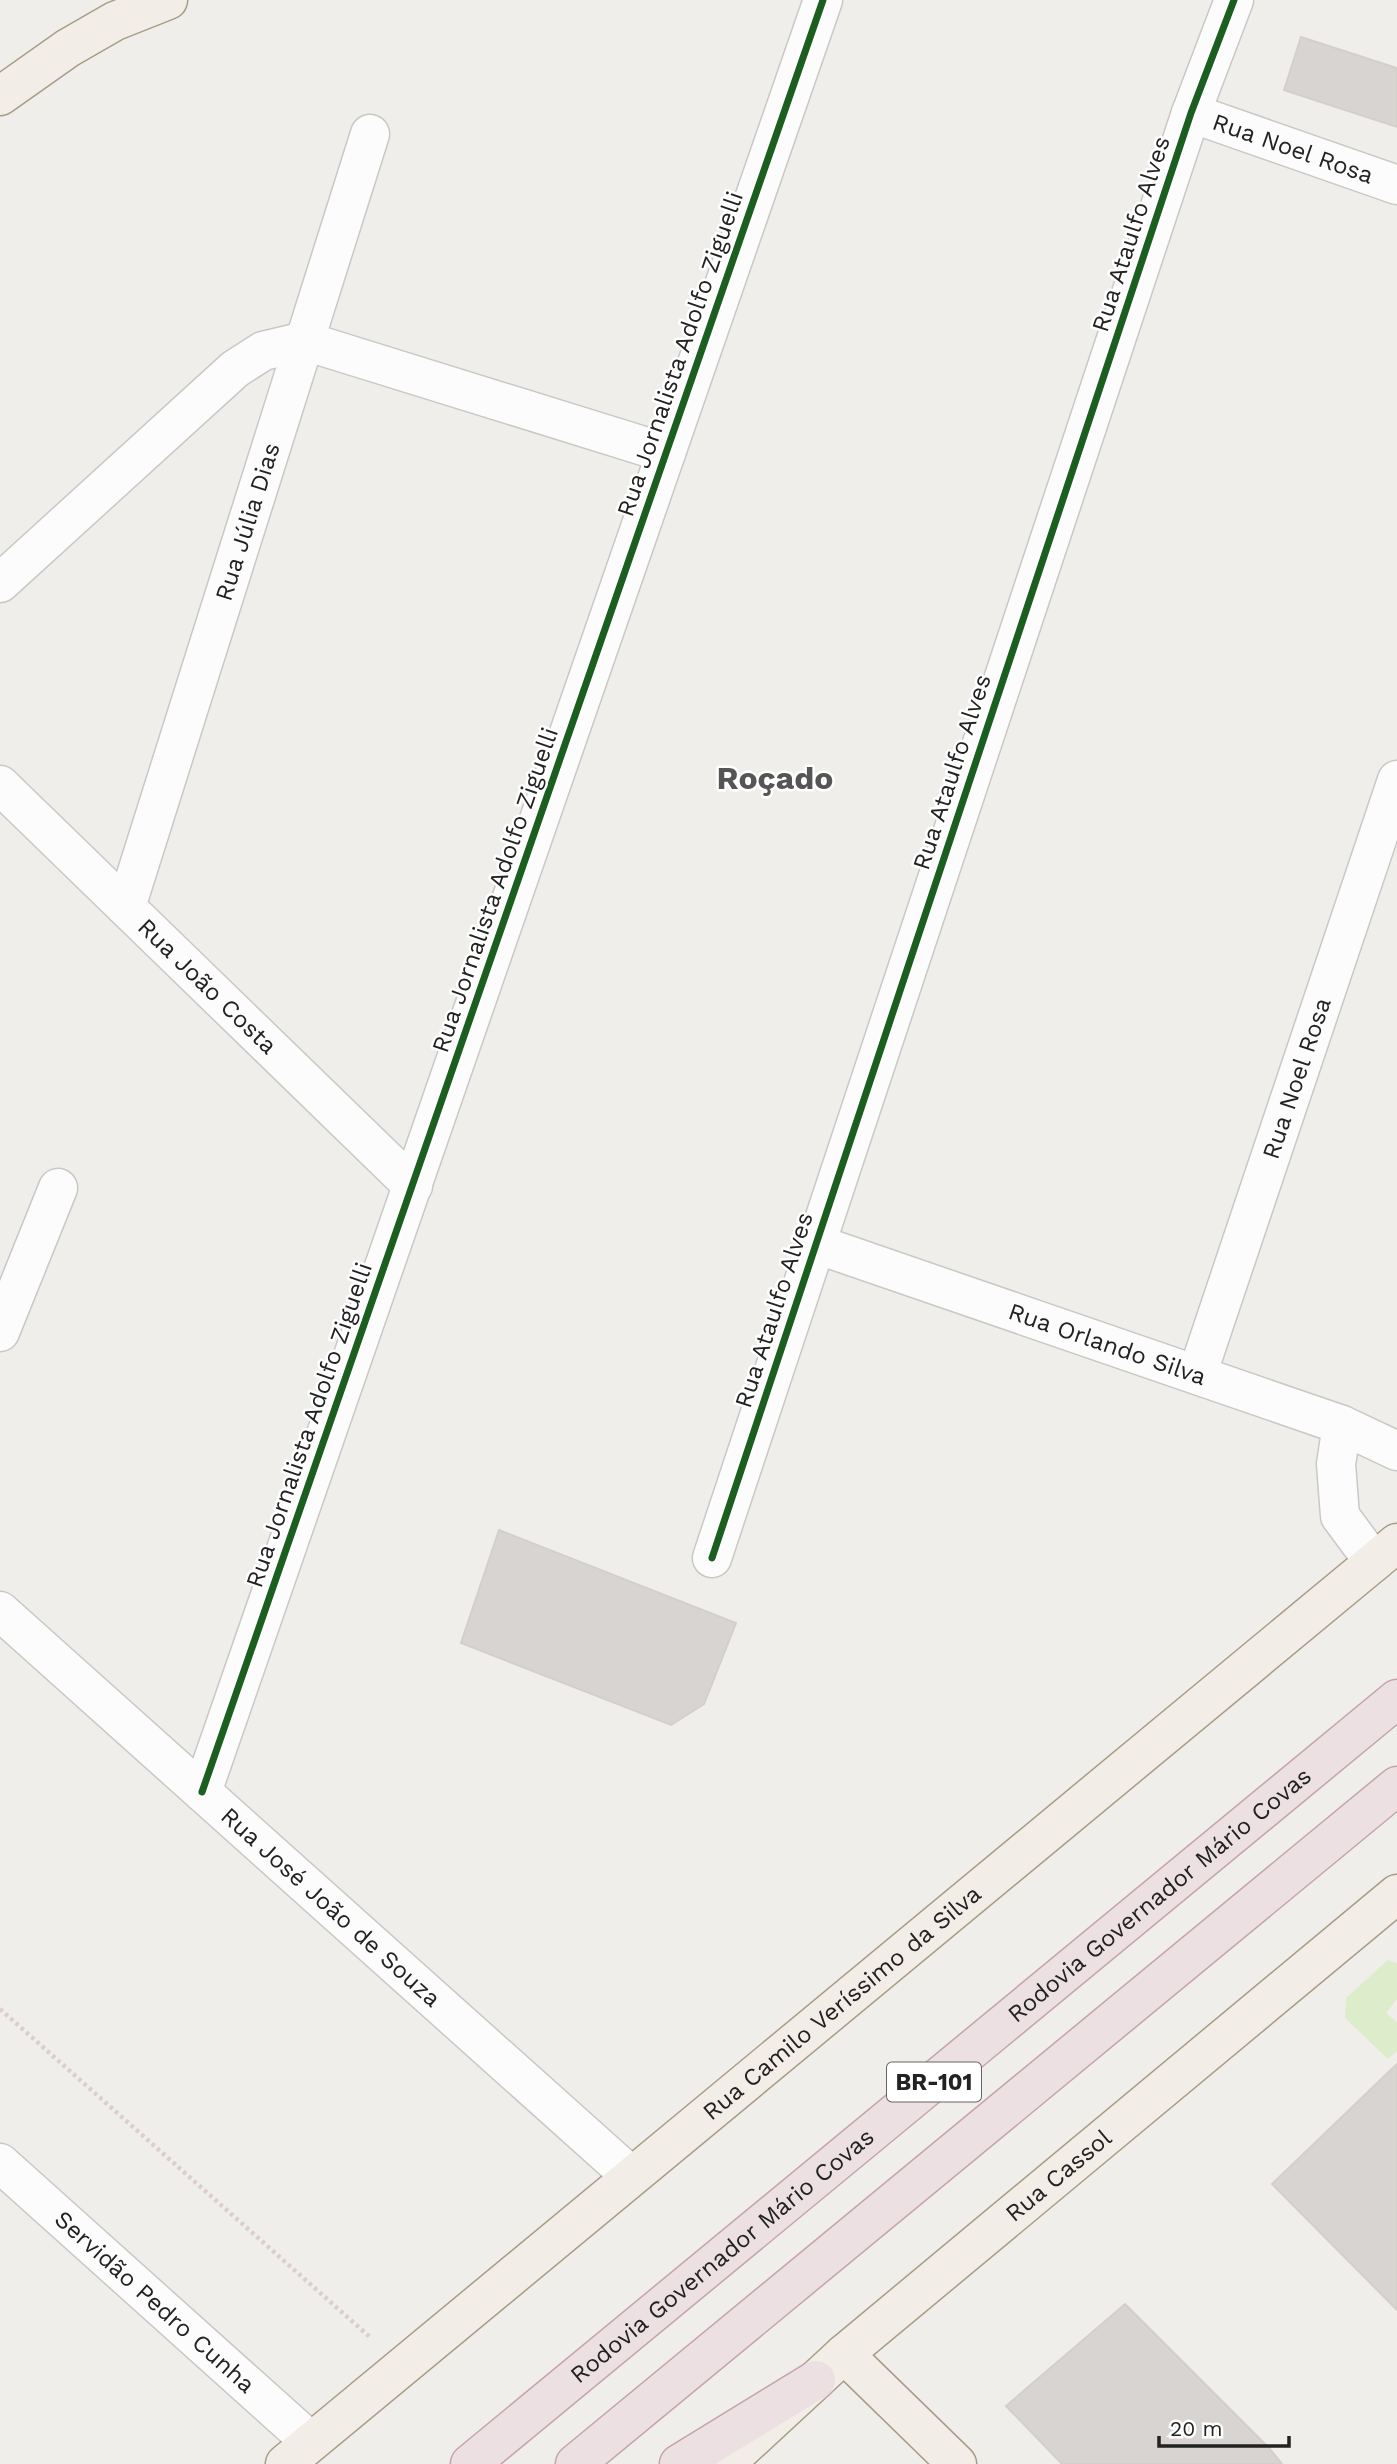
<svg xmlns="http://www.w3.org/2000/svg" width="1397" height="2464" font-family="'Work Sans',sans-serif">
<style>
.grass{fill:#ddeccb}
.building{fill:#d7d4d2;stroke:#d3d0cc;stroke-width:2}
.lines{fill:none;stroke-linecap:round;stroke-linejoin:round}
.minor-casing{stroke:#c9c8c7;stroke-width:41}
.major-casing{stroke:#a79c86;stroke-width:41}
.highway-casing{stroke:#c5a2ac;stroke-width:41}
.path{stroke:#dccecd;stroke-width:4.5;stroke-dasharray:3.5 3.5;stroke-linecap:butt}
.minor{stroke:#fdfcfc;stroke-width:38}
.major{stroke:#f3ede7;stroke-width:38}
.highway{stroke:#ece0e2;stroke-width:38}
.cycleway-casing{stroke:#fff;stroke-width:11}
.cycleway{stroke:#1b5e20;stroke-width:7}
.labels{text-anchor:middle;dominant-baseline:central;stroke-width:5;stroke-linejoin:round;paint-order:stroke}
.shield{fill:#fff;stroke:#646464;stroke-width:2}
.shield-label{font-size:23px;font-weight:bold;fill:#222}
.street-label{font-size:24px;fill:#222;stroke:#fff}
.district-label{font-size:32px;font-weight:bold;fill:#555;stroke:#fff}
</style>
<rect width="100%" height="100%" fill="#f0eeeb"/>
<path class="grass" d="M1388,1960L1397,1963V1999L1386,2013L1397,2022V2051L1388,2059L1345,2018L1346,1998Z"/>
<path class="building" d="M1301,37L1397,68V127L1284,90Z
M499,1530L736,1623L704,1704L671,1725L461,1643Z
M1397,2064V2310L1272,2184Z
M1125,2304L1270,2449L1282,2464H1062L1006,2406Z"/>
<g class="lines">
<defs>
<g id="minor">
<path id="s1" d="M1191,113L1397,185"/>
<path d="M0,583L235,369L263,351L305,341L666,453"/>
<path id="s2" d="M0,785L413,1186"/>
<path id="s3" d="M126,907L370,134"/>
<path id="s4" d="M816,1244L1342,1425L1397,1451"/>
<path d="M0,1332L58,1188"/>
<path id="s5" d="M1197,1375L1397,780"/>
<path d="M1342,1425L1336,1464L1340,1516L1374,1562"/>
<path d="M712,1558L1191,113L1234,0"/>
<path id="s6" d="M0,1611L631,2176"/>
<path d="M202,1792L823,0"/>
<path id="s7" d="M0,2163L311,2442"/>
</g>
<g id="major">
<path d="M0,96L68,48L115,21L168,0"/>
<path d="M844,2354L957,2464"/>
<path id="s8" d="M285,2464L1397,1543"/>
<path id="s9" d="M725,2464L844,2354L1397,1894"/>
</g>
<g id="highway">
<path id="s10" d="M470,2464L1397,1699"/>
<path d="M575,2464L1397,1786"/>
<path d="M679,2464L816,2380"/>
</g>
</defs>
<use href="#minor" class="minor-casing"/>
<use href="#major" class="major-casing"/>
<use href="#highway" class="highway-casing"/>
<path class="path" d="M0,2009L371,2338"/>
<use href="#minor" class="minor"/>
<use href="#major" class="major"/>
<use href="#highway" class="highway"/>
<defs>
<path id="cycleway" d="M712,1558L1191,113L1234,0
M202,1792L823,0"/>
</defs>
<use href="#cycleway" class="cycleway-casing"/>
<use href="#cycleway" class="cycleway"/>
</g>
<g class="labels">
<rect class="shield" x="887" y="2062.5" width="94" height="39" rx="5"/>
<g class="shield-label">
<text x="934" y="2082">BR-101</text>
</g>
<g class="street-label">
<text stroke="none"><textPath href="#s1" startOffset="108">Rua Noel Rosa</textPath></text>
<text transform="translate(1131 234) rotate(-72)">Rua Ataulfo Alves</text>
<text transform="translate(680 354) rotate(-71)">Rua Jornalista Adolfo Ziguelli</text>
<text stroke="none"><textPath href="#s3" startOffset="404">Rua Júlia Dias</textPath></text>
<text transform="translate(952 772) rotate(-72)">Rua Ataulfo Alves</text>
<text transform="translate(495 890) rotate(-71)">Rua Jornalista Adolfo Ziguelli</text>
<text stroke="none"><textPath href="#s2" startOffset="289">Rua João Costa</textPath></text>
<text stroke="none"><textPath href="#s5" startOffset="313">Rua Noel Rosa</textPath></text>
<text transform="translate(774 1310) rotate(-72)">Rua Ataulfo Alves</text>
<text stroke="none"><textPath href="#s4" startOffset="308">Rua Orlando Silva</textPath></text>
<text transform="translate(309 1425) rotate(-71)">Rua Jornalista Adolfo Ziguelli</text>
<text stroke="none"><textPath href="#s10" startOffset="894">Rodovia Governador Mário Covas</textPath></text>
<text stroke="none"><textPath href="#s6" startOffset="444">Rua José João de Souza</textPath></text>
<text stroke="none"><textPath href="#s8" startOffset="723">Rua Camilo Veríssimo da Silva</textPath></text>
<text stroke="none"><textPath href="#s9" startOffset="441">Rua Cassol</textPath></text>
<text stroke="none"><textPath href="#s10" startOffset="327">Rodovia Governador Mário Covas</textPath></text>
<text stroke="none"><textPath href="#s7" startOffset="208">Servidão Pedro Cunha</textPath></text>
</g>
<g class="district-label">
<text x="775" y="778">Roçado</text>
</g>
</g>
<path d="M1159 2436v10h130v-10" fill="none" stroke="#222222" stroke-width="3.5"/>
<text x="1170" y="2436" font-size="21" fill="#222222" stroke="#ffffff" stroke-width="5" paint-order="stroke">20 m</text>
</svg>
